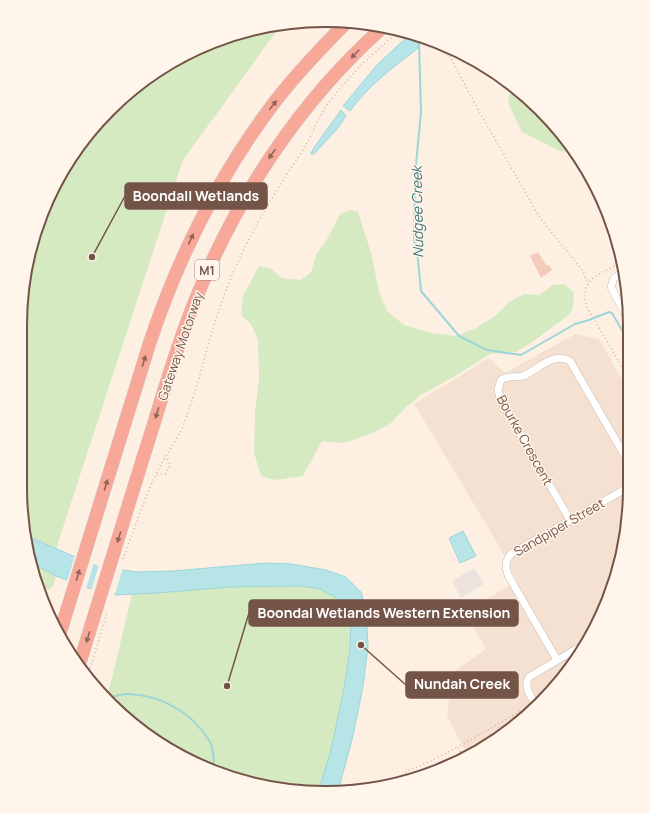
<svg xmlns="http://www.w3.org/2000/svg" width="650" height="813" font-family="Manrope,sans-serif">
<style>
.residential{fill:#f4e1d1}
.industrial{fill:#ece3de}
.green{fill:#d6eac1}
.water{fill:#b7e4e7;stroke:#9dd5d9}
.pier{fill:#fdf0e3}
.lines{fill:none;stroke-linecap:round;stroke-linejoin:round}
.stream{stroke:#9dd5d9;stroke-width:2}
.building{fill:#f3cbba}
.street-casing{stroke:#d0b9ac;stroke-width:8}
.highway-casing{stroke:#d8cfcc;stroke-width:14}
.path{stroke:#d7ae9d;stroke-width:1.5;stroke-dasharray:1 3;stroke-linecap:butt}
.street{stroke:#fff;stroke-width:7}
.highway{stroke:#f8a898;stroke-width:13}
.oneway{fill:#8f6558}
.labels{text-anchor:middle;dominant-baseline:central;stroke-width:3;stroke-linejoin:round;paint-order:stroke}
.shield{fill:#fff5ea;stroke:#9e8479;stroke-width:1}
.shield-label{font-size:12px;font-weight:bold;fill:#755448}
.street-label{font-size:13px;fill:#755448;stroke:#fff5ea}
.water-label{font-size:14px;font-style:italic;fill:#3c777c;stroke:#fff5ea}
.rim{fill:none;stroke:#755448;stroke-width:2}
.leader{fill:none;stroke:#755448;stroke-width:1.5}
.callout-dot{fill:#755448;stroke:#fff5ea;stroke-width:1.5}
.callout{fill:#755448;stroke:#755448;stroke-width:1.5}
.callout-label{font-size:14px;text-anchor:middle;font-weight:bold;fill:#fff}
</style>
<rect width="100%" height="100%" fill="#fdf0e3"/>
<path class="residential" d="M575,334L599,339L629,392V508L620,567L599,623L567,674L511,730L468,756L447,716L453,672L486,649L465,611L517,581L499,546L414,404L489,358L505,373Z"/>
<path class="industrial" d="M474,568L484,584L461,598L452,581Z"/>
<path class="green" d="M281,25L183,160L56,549L26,535L20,488L21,305L43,208L96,124L140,83L190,52L246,30Z
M511,85C535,102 560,128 576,153L559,151L522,132L508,103Z
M352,210L358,212L372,256L379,292L387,311L404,325L432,333L457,336L476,328L495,316L509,302L524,294L539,295L553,285L565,284L574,293L573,308L569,315L535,340L516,352L490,354L452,378L421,395L406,407L391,423L373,433L351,441L338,443L322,441L303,476L275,480L261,476L254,453L255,412L259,378L258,340L251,324L241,315L243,296L259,266L271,269L282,278L301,280L311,272L317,253L327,239L341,213Z
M30,562L56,576L54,585L50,589H40L30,567Z
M300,586L320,589L335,597L345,609L351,625L350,650L343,694L330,754L318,792L246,783L172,752L109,704L106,699L112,678L132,594L230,587Z"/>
<path class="water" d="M409,35L412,36L419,44L417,49C391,69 369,85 350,111L343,106L376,66Z
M341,110L346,116L338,128L314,154H311L313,149Z
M463,531L476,556L460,563L449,538Z
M26,535L36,540L99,567L137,572L173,571L265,563L292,564L326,570L346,577L361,592L366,609L368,646L363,687L352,740L338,791L325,793L318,792L330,754L343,694L350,650L351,625L345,609L335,597L320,589L300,586L230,587L157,593L115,595L103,593L56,576L30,562Z"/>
<path class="pier" d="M75,555L94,562L86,589L67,582Z
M99,565L123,568L114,597L91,591Z"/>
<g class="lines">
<path class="stream" d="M419,42L421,112L415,175L414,239L418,260L421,291L459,336L487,350L521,355L575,324L589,320L609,312L612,313L629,342
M105,699C113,697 122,693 129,694C162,695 194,714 210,742C214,750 214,761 214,769"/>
</g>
<path class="building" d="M538,252L547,266L549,265L552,270L541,278L530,256Z"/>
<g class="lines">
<defs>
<path id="street" d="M624,271L614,278L611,287L629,321
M570,520L500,399L498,389L501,380C508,375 516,378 523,376C538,370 553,351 570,361L629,463
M557,660L508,575C505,566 505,560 512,553L629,487
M536,705C531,697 523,687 529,677L585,644"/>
<path id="highway" d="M59,636L149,345C177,260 215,183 268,111C291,79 319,50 347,22
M79,665C101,596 122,527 143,458C160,406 174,352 195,301C236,198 300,101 383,27"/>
</defs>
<use href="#street" class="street-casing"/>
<use href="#highway" class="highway-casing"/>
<path class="path" d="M444,45L475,104L540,218L583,271L585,278L589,282
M621,262C602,274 576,280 587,307L629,379
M157,475L165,474L170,466L169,461L165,457
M123,559C134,531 143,501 156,474C165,455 179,439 186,418C202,375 210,330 227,288C246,239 272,196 301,153C311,138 316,122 326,107C345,78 373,54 399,31
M88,676L107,612
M464,759L458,747L528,707
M394,784L407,771L431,761L458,747"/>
<use href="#street" class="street"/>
<use href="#highway" class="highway"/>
</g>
<defs><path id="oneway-solid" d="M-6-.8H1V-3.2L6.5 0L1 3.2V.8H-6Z"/></defs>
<g class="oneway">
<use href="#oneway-solid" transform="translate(355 54) rotate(134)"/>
<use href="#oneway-solid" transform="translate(273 105) rotate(-51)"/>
<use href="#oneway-solid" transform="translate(272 154) rotate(125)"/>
<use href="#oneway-solid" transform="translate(191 239) rotate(-65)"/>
<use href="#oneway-solid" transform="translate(144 361) rotate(-73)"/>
<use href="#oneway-solid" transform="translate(157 413) rotate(107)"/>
<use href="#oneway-solid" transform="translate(106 485) rotate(-73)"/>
<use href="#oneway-solid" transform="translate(119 537) rotate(107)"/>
<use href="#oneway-solid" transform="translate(78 575) rotate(-73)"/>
<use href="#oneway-solid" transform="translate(88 637) rotate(107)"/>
</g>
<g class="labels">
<rect class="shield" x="195" y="260" width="24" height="20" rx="3"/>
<g class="shield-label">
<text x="207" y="270">M1</text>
</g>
<g class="street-label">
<text transform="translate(180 346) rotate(-71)">Gateway Motorway</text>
<text transform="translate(525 440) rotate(61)">Bourke Crescent</text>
<text transform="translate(559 527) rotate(-30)">Sandpiper Street</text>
</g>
<g class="water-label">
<text transform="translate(417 212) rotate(-91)">Nudgee Creek</text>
</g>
</g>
<path d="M0 0H650V813H0ZM325 27H325A298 298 0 0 1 623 325V488A298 298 0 0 1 325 786H325A298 298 0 0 1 27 488V325A298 298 0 0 1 325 27Z" fill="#fff5ea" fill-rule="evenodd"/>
<path class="rim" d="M325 27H325A298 298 0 0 1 623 325V488A298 298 0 0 1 325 786H325A298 298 0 0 1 27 488V325A298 298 0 0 1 325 27Z"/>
<path class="leader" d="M92 257L125 196M227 686L249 613M361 645L406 685"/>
<g class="callout-dot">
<circle cx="92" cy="257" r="4"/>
<circle cx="227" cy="686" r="4"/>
<circle cx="361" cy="645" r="4"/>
</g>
<g class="callout">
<rect x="125" y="183" width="142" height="26" rx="4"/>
<rect x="249" y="600" width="269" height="26" rx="4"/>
<rect x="406" y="672" width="112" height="26" rx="4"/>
</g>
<g class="callout-label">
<text x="196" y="201">Boondall Wetlands</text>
<text x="384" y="618">Boondal Wetlands Western Extension</text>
<text x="462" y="689">Nundah Creek</text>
</g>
</svg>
